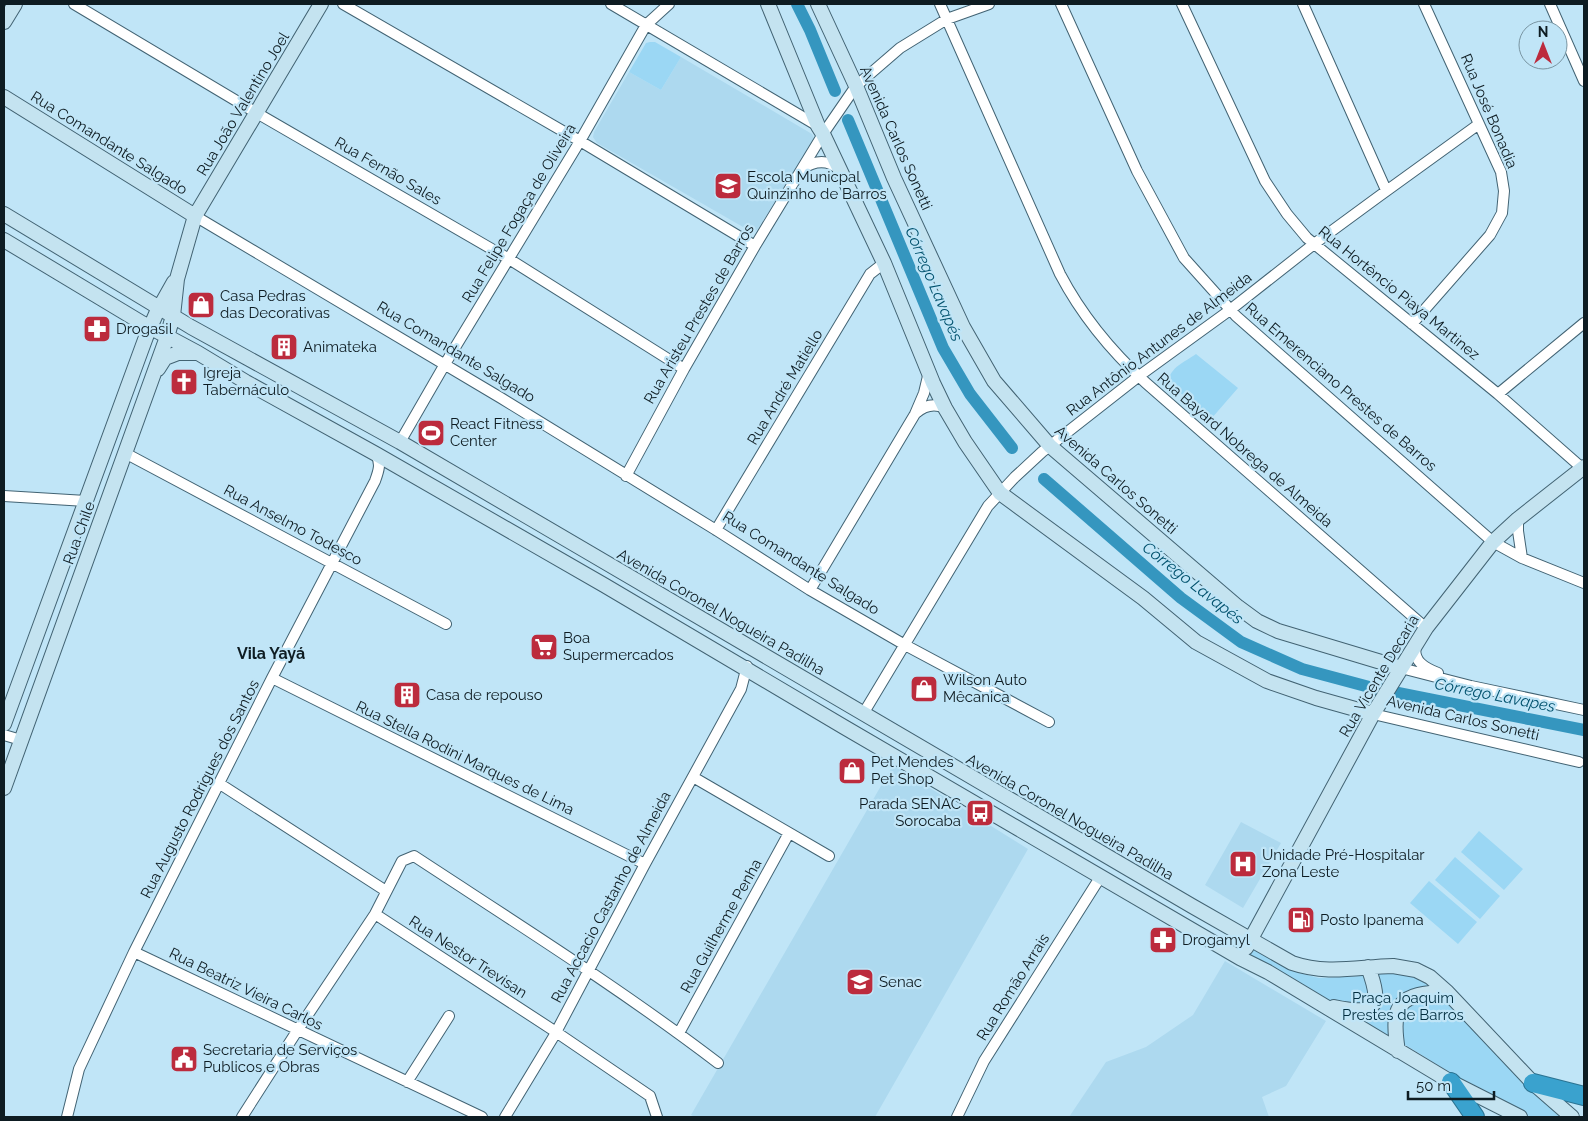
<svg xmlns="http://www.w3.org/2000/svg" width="1588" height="1121" font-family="Raleway,sans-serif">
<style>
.built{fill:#add9ef}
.green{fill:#9bd7f4}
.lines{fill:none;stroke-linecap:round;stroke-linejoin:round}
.canal{stroke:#3596bf;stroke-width:12}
.street-casing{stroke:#426373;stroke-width:12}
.secondary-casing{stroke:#426373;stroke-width:16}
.highway-casing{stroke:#2b7392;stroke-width:20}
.street{stroke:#fff;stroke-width:10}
.secondary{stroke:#c4e3f0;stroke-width:14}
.highway{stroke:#3aa2ce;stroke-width:18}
.labels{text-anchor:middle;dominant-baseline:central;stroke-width:4.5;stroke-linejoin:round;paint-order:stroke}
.street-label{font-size:15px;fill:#0e1c22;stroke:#c0e5f7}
.poi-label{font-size:15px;fill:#0e1c22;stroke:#c0e5f7;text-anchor:start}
.park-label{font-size:15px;fill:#022e3f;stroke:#c0e5f7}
.water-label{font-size:16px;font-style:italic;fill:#00516d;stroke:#c0e5f7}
.neighbourhood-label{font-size:16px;font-weight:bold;fill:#0e1c22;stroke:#c0e5f7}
</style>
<rect width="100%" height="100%" fill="#c0e5f7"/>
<path class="built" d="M681,57L812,134L814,138V141L757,230L754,232L750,231L597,143L593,137L594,132L629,72L661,90Z
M893,765L1028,849L875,1117H695L691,1115Z
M1241,822L1281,843L1243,908L1205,885Z
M1225,961L1326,1021L1286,1086L1262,1097L1269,1117H1069L1106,1062L1146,1047L1193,1015Z"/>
<path class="green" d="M650,42H655L681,57L661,90L629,72L646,43Z
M1196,354L1238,388L1211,419L1169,383C1168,368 1185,362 1196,354Z
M1479,831L1523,869L1504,890L1461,852Z
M1455,857L1500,896L1480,919L1435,880Z
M1429,881L1477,922L1458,944L1410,903Z
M1251,948L1299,973L1319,978L1361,976L1384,972H1406L1420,978L1487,1041L1531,1090L1560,1117H1531L1478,1090L1412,1049L1248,954Z"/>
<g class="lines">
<path class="canal" d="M797,4L810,30L835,91
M848,120L943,348L970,394L1012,448
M1044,479L1181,598L1241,642L1302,669L1373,688L1584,730"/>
<defs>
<path id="street" d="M74,4L255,112L509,259L684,369
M343,4L580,141L755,246
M611,4L818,126
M940,4L1060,274C1082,316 1111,351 1146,383L1426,628
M1061,4L1137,171L1184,258L1236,316L1493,542L1522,558L1584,583
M1182,4L1265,181L1287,214L1307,238L1498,394L1582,468
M1303,4L1386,190
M1550,4L1584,81
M802,169C814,161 827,159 839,169
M195,216L501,398L716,530L810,590L905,645L1049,722
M1412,324L1490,235L1502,213L1504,191L1501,172L1424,4
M1498,394L1584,323
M916,413C925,405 934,403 945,408
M400,442L445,364L580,141L646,25L669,4
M125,453L446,624
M626,476L684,369L755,246L823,134L856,86L900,48L947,19L989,4
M4,496L86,501
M1518,519V531L1522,558
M716,530L870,274L884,263
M810,590L915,414L924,393L929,372
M1416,645C1412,661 1425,668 1438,673
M1401,668L1471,686L1584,710
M272,678L645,864
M863,714L988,506L1015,477L1042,452L1139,376L1230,310L1314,244L1378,197L1479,124
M1373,714L1579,762
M4,735L21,740
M693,777L829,856
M220,784L386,891
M375,914L556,1032L650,1096L657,1117
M134,952L482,1117
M679,1033L789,833
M407,1082L449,1016
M67,1117L79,1069L134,952L272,678L375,481C379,470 381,464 376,454
M242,1117L297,1031L375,914L402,861L414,856C516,923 621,989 718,1063
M505,1117L554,1036L645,864L741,689L747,666
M957,1117L984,1061L1101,876"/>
<path id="secondary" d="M768,4L818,126L823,134L884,263L933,383L945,408L965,442L1000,493L1143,598L1196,642L1267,681L1316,698L1373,714
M818,4L856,86L894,178L963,327L994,381L1050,446L1238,607L1257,621L1278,631L1401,668
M4,22L15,4
M4,97L195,216
M4,214L191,327L400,442L1192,906L1292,963C1327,975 1357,967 1393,966L1416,970L1430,977L1447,992L1533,1083L1572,1117
M4,240L142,323L198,353L246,382L376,454L604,585L844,727L1240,958L1268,972L1451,1082L1520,1117
M158,369L165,358L178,353H195
M4,724L146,337L156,314L174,282
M4,788L167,337L173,316L177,279L195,216L321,4
M1246,948L1373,714L1426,628L1493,542L1518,519L1584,467
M1334,1007C1376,1016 1383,1007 1368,967
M1398,1051C1390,1004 1399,993 1447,992"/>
<path id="highway" d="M1451,1082L1475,1117
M1533,1083L1584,1096"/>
</defs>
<use href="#street" class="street-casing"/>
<use href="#secondary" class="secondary-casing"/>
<use href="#highway" class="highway-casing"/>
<use href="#street" class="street"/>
<use href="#secondary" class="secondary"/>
<use href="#highway" class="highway"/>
</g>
<defs>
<symbol id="school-square" viewBox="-11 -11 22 22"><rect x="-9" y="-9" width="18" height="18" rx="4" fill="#bc2b3d" stroke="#c0e5f7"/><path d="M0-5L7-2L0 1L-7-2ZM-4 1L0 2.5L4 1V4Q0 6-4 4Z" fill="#fff"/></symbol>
<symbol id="shop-square" viewBox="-11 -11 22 22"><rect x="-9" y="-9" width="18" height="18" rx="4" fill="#bc2b3d" stroke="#c0e5f7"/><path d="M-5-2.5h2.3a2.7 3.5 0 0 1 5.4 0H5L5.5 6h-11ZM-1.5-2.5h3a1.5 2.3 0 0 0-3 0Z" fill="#fff"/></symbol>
<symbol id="pharmacy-square" viewBox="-11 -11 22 22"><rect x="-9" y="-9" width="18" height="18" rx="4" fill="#bc2b3d" stroke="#c0e5f7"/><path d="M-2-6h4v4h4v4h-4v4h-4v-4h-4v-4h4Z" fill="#fff"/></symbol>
<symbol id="building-square" viewBox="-11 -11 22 22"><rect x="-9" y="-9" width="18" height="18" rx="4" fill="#bc2b3d" stroke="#c0e5f7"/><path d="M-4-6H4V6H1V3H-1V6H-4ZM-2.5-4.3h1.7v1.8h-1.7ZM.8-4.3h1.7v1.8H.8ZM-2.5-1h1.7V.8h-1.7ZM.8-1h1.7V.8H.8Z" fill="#fff"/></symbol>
<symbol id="church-square" viewBox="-11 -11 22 22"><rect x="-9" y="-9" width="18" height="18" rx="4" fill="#bc2b3d" stroke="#c0e5f7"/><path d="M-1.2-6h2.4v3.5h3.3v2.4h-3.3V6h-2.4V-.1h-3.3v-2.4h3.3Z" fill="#fff"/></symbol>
<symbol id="stadium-square" viewBox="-11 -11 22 22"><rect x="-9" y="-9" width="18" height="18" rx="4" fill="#bc2b3d" stroke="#c0e5f7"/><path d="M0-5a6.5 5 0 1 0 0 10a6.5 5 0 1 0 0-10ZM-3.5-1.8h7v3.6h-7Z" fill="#fff"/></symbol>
<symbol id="supermarket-square" viewBox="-11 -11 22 22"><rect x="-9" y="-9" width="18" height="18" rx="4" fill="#bc2b3d" stroke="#c0e5f7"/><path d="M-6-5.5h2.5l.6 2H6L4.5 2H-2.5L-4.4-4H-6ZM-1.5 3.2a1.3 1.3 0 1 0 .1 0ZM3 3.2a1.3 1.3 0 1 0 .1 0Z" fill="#fff"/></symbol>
<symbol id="bus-square" viewBox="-11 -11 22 22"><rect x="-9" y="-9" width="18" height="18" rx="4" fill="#bc2b3d" stroke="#c0e5f7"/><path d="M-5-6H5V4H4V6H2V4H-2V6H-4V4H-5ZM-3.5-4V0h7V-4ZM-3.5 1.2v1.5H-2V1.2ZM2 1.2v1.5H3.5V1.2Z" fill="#fff"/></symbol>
<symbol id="hospital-square" viewBox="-11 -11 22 22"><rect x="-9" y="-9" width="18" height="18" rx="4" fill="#bc2b3d" stroke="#c0e5f7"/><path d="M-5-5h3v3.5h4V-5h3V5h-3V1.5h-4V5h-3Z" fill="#fff"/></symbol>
<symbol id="fuel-square" viewBox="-11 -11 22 22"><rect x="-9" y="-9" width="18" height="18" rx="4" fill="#bc2b3d" stroke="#c0e5f7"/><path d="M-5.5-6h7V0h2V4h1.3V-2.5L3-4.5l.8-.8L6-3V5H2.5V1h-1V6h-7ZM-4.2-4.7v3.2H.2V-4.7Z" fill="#fff"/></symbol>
<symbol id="civic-square" viewBox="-11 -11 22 22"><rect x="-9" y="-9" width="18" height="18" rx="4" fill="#bc2b3d" stroke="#c0e5f7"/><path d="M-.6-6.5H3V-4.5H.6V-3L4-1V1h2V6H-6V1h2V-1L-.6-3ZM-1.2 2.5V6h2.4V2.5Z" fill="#fff"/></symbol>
</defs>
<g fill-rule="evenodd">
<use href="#school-square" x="712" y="170" width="32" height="32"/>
<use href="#shop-square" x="185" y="289" width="32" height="32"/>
<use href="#pharmacy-square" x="81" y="313" width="32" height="32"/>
<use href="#building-square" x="268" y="331" width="32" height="32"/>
<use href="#church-square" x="168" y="366" width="32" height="32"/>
<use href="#stadium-square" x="415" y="417" width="32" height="32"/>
<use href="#supermarket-square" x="528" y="631" width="32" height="32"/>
<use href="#shop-square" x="908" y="673" width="32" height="32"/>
<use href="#building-square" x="391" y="679" width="32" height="32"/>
<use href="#shop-square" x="836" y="755" width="32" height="32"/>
<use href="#bus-square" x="964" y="797" width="32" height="32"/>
<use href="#hospital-square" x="1227" y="848" width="32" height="32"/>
<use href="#fuel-square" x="1285" y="904" width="32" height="32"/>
<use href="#pharmacy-square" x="1147" y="924" width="32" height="32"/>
<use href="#school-square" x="844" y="966" width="32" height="32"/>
<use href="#civic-square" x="168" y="1043" width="32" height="32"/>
</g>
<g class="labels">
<g class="street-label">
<text transform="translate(243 104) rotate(-59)">Rua João Valentino Joel</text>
<text transform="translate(1489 111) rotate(67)">Rua José Bonadia</text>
<text transform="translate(896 138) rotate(66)">Avenida Carlos Sonetti</text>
<text transform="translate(109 143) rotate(32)">Rua Comandante Salgado</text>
<text transform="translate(388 171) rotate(30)">Rua Fernão Sales</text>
<text transform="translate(519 213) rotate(-59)">Rua Felipe Fogaça de Oliveira</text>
<text transform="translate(1399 293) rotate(39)">Rua Hortêncio Piaya Martinez</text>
<text transform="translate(699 314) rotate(-60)">Rua Aristeu Prestes de Barros</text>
<text transform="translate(1159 344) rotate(-37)">Rua Antônio Antunes de Almeida</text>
<text transform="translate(456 352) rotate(31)">Rua Comandante Salgado</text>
<text transform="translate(785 387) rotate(-59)">Rua André Matiello</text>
<text transform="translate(1341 387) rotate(41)">Rua Emerenciano Prestes de Barros</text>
<text transform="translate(1245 450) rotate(41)">Rua Bayard Nobrega de Almeida</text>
<text transform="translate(1116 480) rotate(41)">Avenida Carlos Sonetti</text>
<text transform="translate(293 525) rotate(28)">Rua Anselmo Todesco</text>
<text transform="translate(79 533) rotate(-70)">Rua Chile</text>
<text transform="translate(801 563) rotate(32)">Rua Comandante Salgado</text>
<text transform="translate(721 612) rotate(30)">Avenida Coronel Nogueira Padilha</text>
<text transform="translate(1379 676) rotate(-59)">Rua Vicente Decaria</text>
<text transform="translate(1463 718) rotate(13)">Avenida Carlos Sonetti</text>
<text transform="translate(465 758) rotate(26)">Rua Stella Rodini Marques de Lima</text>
<text transform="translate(200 789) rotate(-63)">Rua Augusto Rodrigues dos Santos</text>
<text transform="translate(1070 817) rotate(30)">Avenida Coronel Nogueira Padilha</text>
<text transform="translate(611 897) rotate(-62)">Rua Accacio Castanho de Almeida</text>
<text transform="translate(721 926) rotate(-61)">Rua Guilherme Penha</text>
<text transform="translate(468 957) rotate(33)">Rua Nestor Trevisan</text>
<text transform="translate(1013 987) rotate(-58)">Rua Romão Arrais</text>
<text transform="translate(246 989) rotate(26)">Rua Beatriz Vieira Carlos</text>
</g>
<g class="poi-label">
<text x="747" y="177">Escola Municpal<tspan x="747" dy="17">Quinzinho de Barros</tspan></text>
<text x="220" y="296">Casa Pedras<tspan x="220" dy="17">das Decorativas</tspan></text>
<text x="116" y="329">Drogasil</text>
<text x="303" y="347">Animateka</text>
<text x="203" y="373">Igreja<tspan x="203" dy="17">Tabernáculo</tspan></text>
<text x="450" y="424">React Fitness<tspan x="450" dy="17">Center</tspan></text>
<text x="563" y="638">Boa<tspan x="563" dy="17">Supermercados</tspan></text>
<text x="943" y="680">Wilson Auto<tspan x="943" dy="17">Mêcanica</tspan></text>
<text x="426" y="695">Casa de repouso</text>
<text x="871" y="762">Pet Mendes<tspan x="871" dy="17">Pet Shop</tspan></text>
<text x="961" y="804" text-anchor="end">Parada SENAC<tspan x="961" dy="17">Sorocaba</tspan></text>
<text x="1262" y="855">Unidade Pré-Hospitalar<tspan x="1262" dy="17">Zona Leste</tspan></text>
<text x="1320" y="920">Posto Ipanema</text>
<text x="1182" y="940">Drogamyl</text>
<text x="879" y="982">Senac</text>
<text x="203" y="1050">Secretaria de Serviços<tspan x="203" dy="17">Publicos e Obras</tspan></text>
</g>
<g class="park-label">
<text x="1403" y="998">Praça Joaquim<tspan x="1403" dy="17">Prestes de Barros</tspan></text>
</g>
<g class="water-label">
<text transform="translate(934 284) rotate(67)">Córrego Lavapés</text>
<text transform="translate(1193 583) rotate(38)">Córrego Lavapés</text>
<text transform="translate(1495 695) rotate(11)">Córrego Lavapes</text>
</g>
<g class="neighbourhood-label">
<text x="271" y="653">Vila Yayá</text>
</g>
</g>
<rect width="1588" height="1121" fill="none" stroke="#0e1c22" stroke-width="10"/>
<g transform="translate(1543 45)"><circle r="24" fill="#c0e5f7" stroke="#7995a2"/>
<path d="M0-4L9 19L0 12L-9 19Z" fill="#bc2b3d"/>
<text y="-8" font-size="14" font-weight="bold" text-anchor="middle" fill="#0e1c22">N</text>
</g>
<path d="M1408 1091v8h86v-8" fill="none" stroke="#0e1c22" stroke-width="2.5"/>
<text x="1416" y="1091" font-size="15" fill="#0e1c22" stroke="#c0e5f7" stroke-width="4" paint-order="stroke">50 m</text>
</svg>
